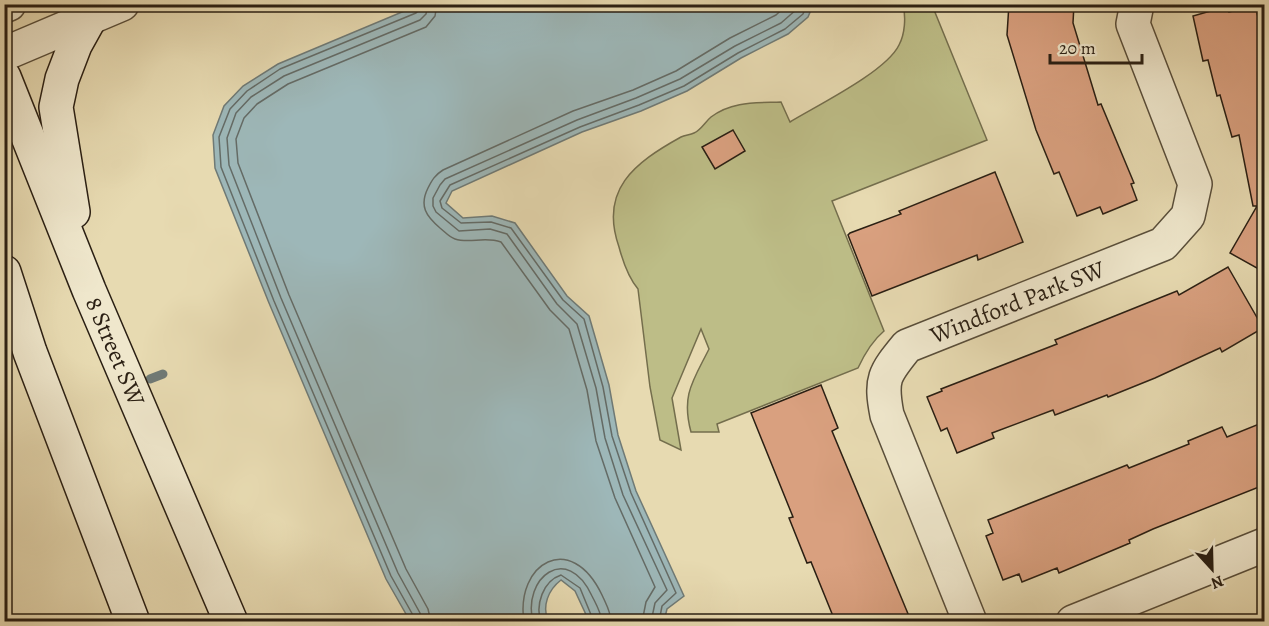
<svg xmlns="http://www.w3.org/2000/svg" width="1269" height="626" font-family="Alegreya,serif">
<style>
.green{fill:#bdbd87;stroke:#746e4d;stroke-width:1.5}
.water{fill:#9db7b8;stroke:#6f7a76;stroke-width:1.5}
.lines{fill:none;stroke-linecap:round;stroke-linejoin:round}
.shore{stroke:#646b66;stroke-width:1.5}
.stream{stroke:#6f7a76;stroke-width:9}
.building{fill:#d9a07f;stroke:#2a1f13;stroke-width:1.5}
.minor-casing{stroke:#594e3a;stroke-width:36}
.tertiary-casing{stroke:#594e3a;stroke-width:36}
.secondary-casing{stroke:#2a1f13;stroke-width:36}
.minor{stroke:#efe7cc;stroke-width:33}
.tertiary{stroke:#efe7cc;stroke-width:33}
.secondary{stroke:#efe7cc;stroke-width:33}
.labels{text-anchor:middle;dominant-baseline:central;stroke-width:5;stroke-linejoin:round;paint-order:stroke}
.street-label{font-size:24px;fill:#2a1f13;stroke:#efe7cc}
</style>
<rect width="100%" height="100%" fill="#e7dab1"/>
<filter id="stains"><feTurbulence type="fractalNoise" baseFrequency=".00333" numOctaves="4"/><feColorMatrix values="0 0 0 0 .2 0 0 0 0 .09 0 0 0 0 .02 0 0 0 .5 -.17"/></filter>
<radialGradient id="worn" r=".72"><stop offset=".6" stop-color="#630" stop-opacity="0"/><stop offset="1" stop-color="#630" stop-opacity=".3"/></radialGradient>
<path class="green" d="M903,5H932L987,140L832,201L884,331C872,341 865,353 858,368L717,424L719,432H691C681,395 693,381 709,349L701,329L672,398L681,450L660,440L650,387L638,289C628,277 623,262 619,247C599,190 634,163 681,137C685,135 690,135 694,133C701,130 705,122 711,117C732,101 756,103 781,102L790,122C816,106 886,72 899,45C905,34 906,17 903,5Z"/>
<path class="water" d="M421,4L813,5L808,17L788,34L741,58L687,91L641,111L582,132L452,191L446,203L463,218L492,216L515,223L567,296L589,316L609,385L618,435L636,491L684,596L667,609L664,621H589L575,591L561,580C548,590 542,606 548,621H410L386,579L269,303L215,168L213,135L224,106L243,86L278,64Z"/>
<g class="lines">
<path class="shore" d="M414,622V617L391,576L274,301L221,167L219,137L230,109L247,91L280,69L416,13L420,9L421,4
M422,622L420,613L398,573L281,298L229,165L227,138L236,113L251,97L284,76L420,20L426,14L428,4
M431,622L428,609L406,569L289,295L238,163L236,139L244,118L257,104L288,84L426,27L435,16L437,4
M524,622C515,563 571,530 602,595C606,604 611,612 611,622
M533,622C522,578 567,542 592,596C596,604 601,612 602,622
M541,622C535,605 543,581 561,575L580,588L594,622
M642,622L646,602L655,587L615,498L596,441L587,390L569,329L550,310L501,242C484,236 470,244 455,239C449,237 445,232 440,228C426,216 419,206 428,188C432,180 435,175 443,170L573,111L633,90L676,71L730,38L776,15L788,4
M651,622L655,603L667,590L623,495L605,438L596,388L577,324L557,304L507,234L490,229L459,231L436,212L433,206V198L440,185L445,179L577,120L636,98L680,79L735,46L781,23L797,9L799,4
M659,622L662,606L676,593L631,493L612,436L603,387L584,319L563,300L511,228L491,222L461,223L442,208L440,201L450,185L580,127L639,105L684,86L738,53L785,29L803,14L807,4"/>
<path class="stream" d="M150,379L163,374"/>
</g>
<path class="building" d="M1009,4H1074L1073,23L1098,105L1101,104L1134,183L1131,184L1137,200L1103,214L1100,207L1077,216L1059,172L1054,174L1036,130L1007,35Z
M1255,5L1264,41V272L1230,253L1257,206H1253L1239,135L1232,137L1220,95L1217,96L1208,60L1203,61L1193,16L1228,6L1229,12Z
M733,130L745,151L715,169L702,147Z
M995,172L1023,242L978,260L977,255L872,296L848,235L850,233L901,214L899,211Z
M1228,267L1263,328L1222,352L1220,348L1155,378L1108,397L1107,395L1055,415L1053,410L992,433L994,438L957,453L947,428L941,431L927,397L942,391L941,389L1057,344L1055,340L1177,291L1179,295Z
M821,385L838,428L832,431L911,621H835L811,562L807,563L789,518L793,517L751,413Z
M1264,422V485L1153,529L1129,540L1130,543L1059,573L1057,568L1022,582L1019,574L1003,580L986,536L993,533L988,520L1127,465L1129,468L1189,444L1188,441L1222,427L1227,437Z"/>
<g class="lines">
<defs>
<g id="minor">
<path id="s1" d="M970,622L887,415C880,379 884,374 907,346L1163,244L1188,216L1195,184L1133,24L1137,4"/>
<path d="M1073,622L1264,545"/>
</g>
<path id="tertiary" d="M4,6L9,4
M4,54L122,4"/>
<g id="secondary">
<path id="s2" d="M4,77L89,290L231,622"/>
<path d="M73,212L56,107L62,79L75,45L90,18"/>
<path d="M4,272L30,352L133,622"/>
</g>
</defs>
<use href="#minor" class="minor-casing"/>
<use href="#tertiary" class="tertiary-casing"/>
<use href="#secondary" class="secondary-casing"/>
<use href="#minor" class="minor"/>
<use href="#tertiary" class="tertiary"/>
<use href="#secondary" class="secondary"/>
</g>
<g class="labels">
<g class="street-label">
<text stroke="none"><textPath href="#s1" startOffset="418">Windford Park SW</textPath></text>
<text stroke="none"><textPath href="#s2" startOffset="296">8 Street SW</textPath></text>
</g>
</g>
<rect width="1269" height="626" fill="none" stroke="#e7dab1" stroke-width="24"/>
<rect x="6" y="6" width="1257" height="614" fill="none" stroke="#2a1f13" stroke-width="3"/>
<rect x="12" y="12" width="1245" height="602" fill="none" stroke="#2a1f13" stroke-width="1.5"/>
<g transform="translate(1212 569) rotate(158)" stroke="#efe7cc" stroke-width="4.5" paint-order="stroke">
<path d="M0-4.5L10 22L0 15L-10 22Z" fill="#2a1f13"/>
<text y="-9" font-size="16" font-weight="bold" text-anchor="middle" fill="#2a1f13">N</text>
</g>
<path d="M1050 54v9h92v-9" fill="none" stroke="#2a1f13" stroke-width="3"/>
<text x="1059" y="54" font-size="18" fill="#2a1f13" stroke="#efe7cc" stroke-width="4.5" paint-order="stroke">20 m</text>
<rect width="100%" height="100%" filter="url(#stains)"/>
<rect width="100%" height="100%" fill="url(#worn)"/>
</svg>
